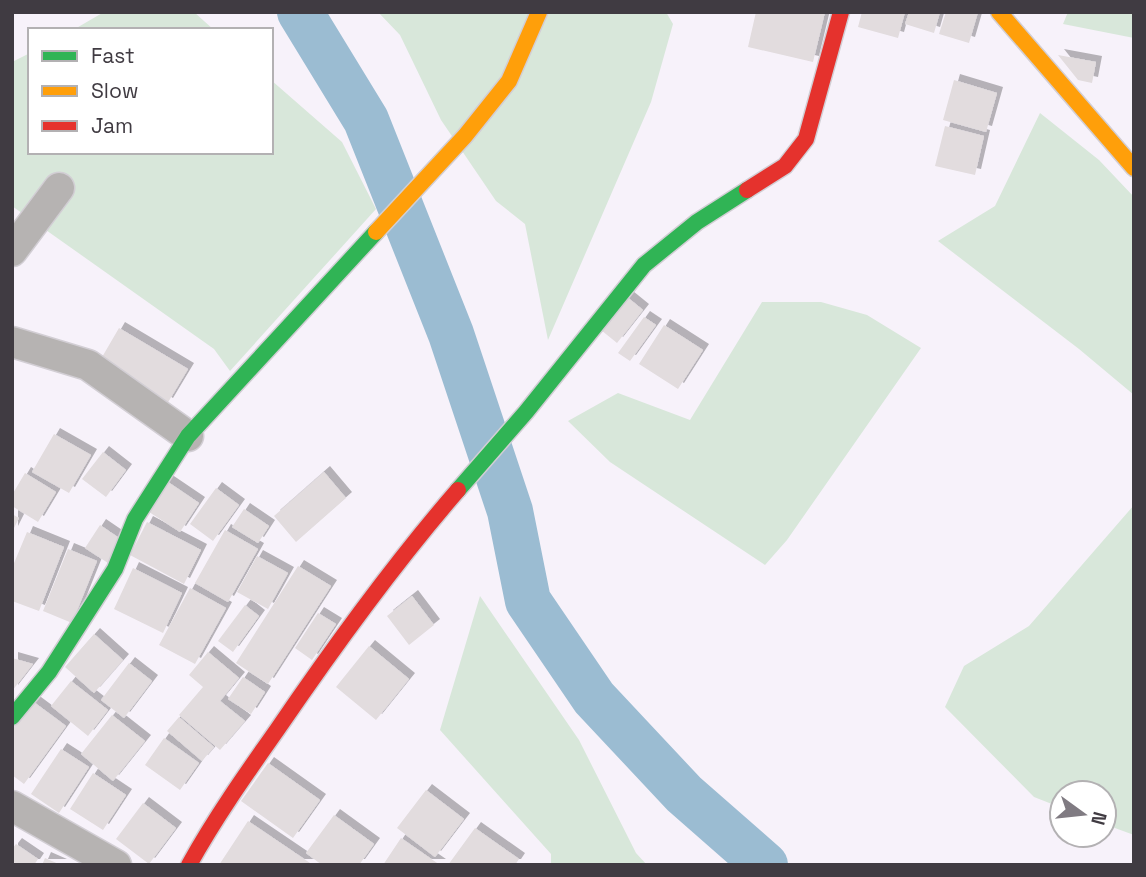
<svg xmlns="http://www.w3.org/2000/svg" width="1146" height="877" font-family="'Space Grotesk',sans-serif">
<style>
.green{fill:#d8e7da}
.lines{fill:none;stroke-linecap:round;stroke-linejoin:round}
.river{stroke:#9bbcd2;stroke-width:46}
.building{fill:#e2dcde;filter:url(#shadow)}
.street-casing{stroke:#d2ced4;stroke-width:33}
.fast-casing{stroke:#d2ced4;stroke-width:19}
.slow-casing{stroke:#d2ced4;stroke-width:19}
.jam-casing{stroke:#d2ced4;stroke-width:19}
.street{stroke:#b6b3b2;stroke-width:30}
.fast{stroke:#30b455;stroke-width:16}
.slow{stroke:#ff9f0a;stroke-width:16}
.jam{stroke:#e5322d;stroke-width:16}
</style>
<defs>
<filter id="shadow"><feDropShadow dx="6" dy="-6" stdDeviation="0" flood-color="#0004"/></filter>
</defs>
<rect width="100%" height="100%" fill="#f7f2fa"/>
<path class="green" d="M104,12H194L214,30H73Z
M378,12H666L673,24L651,102L548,340L525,224L496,201L441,120L400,35Z
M1068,12H1134V38L1063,24Z
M30,53V152H271V80L342,142L376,209L230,371L214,349L12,206V62Z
M1040,113L1099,160L1134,197V395L1079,349L938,241L995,206Z
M762,302H821L867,315L921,348L787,540L765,565L610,462L568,421L618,393L690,420Z
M1134,505V835L1104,824V793H1062V808L1034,797L945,707L964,666L1029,626Z
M480,596L579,740L636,853L647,865H551V854L440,730Z"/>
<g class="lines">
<path class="river" d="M300,12L366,120L451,334L510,511L528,601L594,698L684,794L765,865"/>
</g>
<path class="building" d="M756,12H825L813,62L748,47Z
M862,12H905L898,38L858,27Z
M909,12H940L934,33L905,24Z
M946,12H978L969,43L939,34Z
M1058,55L1096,62L1092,83L1078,80Z
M954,80L997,93L986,132L943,120Z
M945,126L984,136L975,175L935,166Z
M627,297L643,310L617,343L601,330Z
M644,317L656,325L630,361L618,353Z
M664,325L703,350L678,389L639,364Z
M119,328L188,369L167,404L98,364Z
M54,434L91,455L69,493L32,472Z
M103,452L126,470L106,497L82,479Z
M324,472L346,498L296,542L274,516Z
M25,473L56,492L38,522L12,506V495Z
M165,480L199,503L180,532L146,510Z
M216,488L239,505L213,541L190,524Z
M244,509L269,526L258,543L232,527Z
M12,514L19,518L12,532Z
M147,522L201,550L184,584L130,555Z
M100,525L122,540L108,563L85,548Z
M225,530L258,549L228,602L195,583Z
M27,532L64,547L39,611L12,601V568Z
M68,549L97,561L72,623L43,611Z
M257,556L288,573L268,609L237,592Z
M298,566L331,586L268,684L236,663Z
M133,568L182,593L163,633L114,609Z
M190,588L226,608L195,664L159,645Z
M412,596L434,625L409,645L387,616Z
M245,605L259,616L233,652L218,641Z
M318,613L336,624L312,660L295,648Z
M94,634L123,660L94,693L65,667Z
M369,646L409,679L376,720L336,687Z
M208,652L239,678L220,701L245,721L220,750L179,715L203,687L189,675Z
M12,658L33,664L12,691Z
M129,663L152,681L124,718L101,700Z
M243,677L265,692L251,714L228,699Z
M71,681L108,710L88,736L51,706Z
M31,700L66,726L24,784L12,775V725Z
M112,715L145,741L113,781L81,754Z
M179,717L214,747L202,761L167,731Z
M164,738L199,763L180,790L145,765Z
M61,749L89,767L59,813L31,794Z
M268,763L320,800L293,838L241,801Z
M93,773L126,795L103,830L70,809Z
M426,790L464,819L435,857L397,828Z
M143,803L176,828L149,864L116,839Z
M334,815L374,844L359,865H322L306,853Z
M248,821L313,865H219Z
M475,828L519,859L515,865H448Z
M401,838L440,865H383Z
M16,844L38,859L34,865H12V849Z
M45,858L61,865H42Z"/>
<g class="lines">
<defs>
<path id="street" d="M12,251L59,188
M12,342L88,365L188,436
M12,806L116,865"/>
<path id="fast" d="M458,490L526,412L644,265L697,222L747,190
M12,717L49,672L115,569L135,519L188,436L376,232"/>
<path id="slow" d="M999,12L1134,168
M376,232L465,136L509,81L539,12"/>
<path id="jam" d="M747,190L785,166L806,139L841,12
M189,865C215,818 246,774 277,730C333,648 392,566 458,490"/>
</defs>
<use href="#street" class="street-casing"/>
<use href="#fast" class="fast-casing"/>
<use href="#slow" class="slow-casing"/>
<use href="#jam" class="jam-casing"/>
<use href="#street" class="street"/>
<use href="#fast" class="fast"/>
<use href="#slow" class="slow"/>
<use href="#jam" class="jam"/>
</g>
<rect width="1146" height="877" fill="none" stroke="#403b42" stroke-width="28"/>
<rect x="28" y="28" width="245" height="126" fill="#ffffff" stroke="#b3b1b3" stroke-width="2"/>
<rect x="42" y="51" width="35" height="10" fill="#30b455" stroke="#b3b1b3" stroke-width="2"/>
<text x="91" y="63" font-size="21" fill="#403b42">Fast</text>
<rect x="42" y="86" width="35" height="10" fill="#ff9f0a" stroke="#b3b1b3" stroke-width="2"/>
<text x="91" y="98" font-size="21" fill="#403b42">Slow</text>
<rect x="42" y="121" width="35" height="10" fill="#e5322d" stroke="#b3b1b3" stroke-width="2"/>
<text x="91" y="133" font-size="21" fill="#403b42">Jam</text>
<g transform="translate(1083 814) rotate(105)"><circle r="33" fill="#ffffff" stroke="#b3b1b3" stroke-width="2"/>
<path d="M0-5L12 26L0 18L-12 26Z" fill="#807b82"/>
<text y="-10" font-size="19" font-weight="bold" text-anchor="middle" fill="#403b42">N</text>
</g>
</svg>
